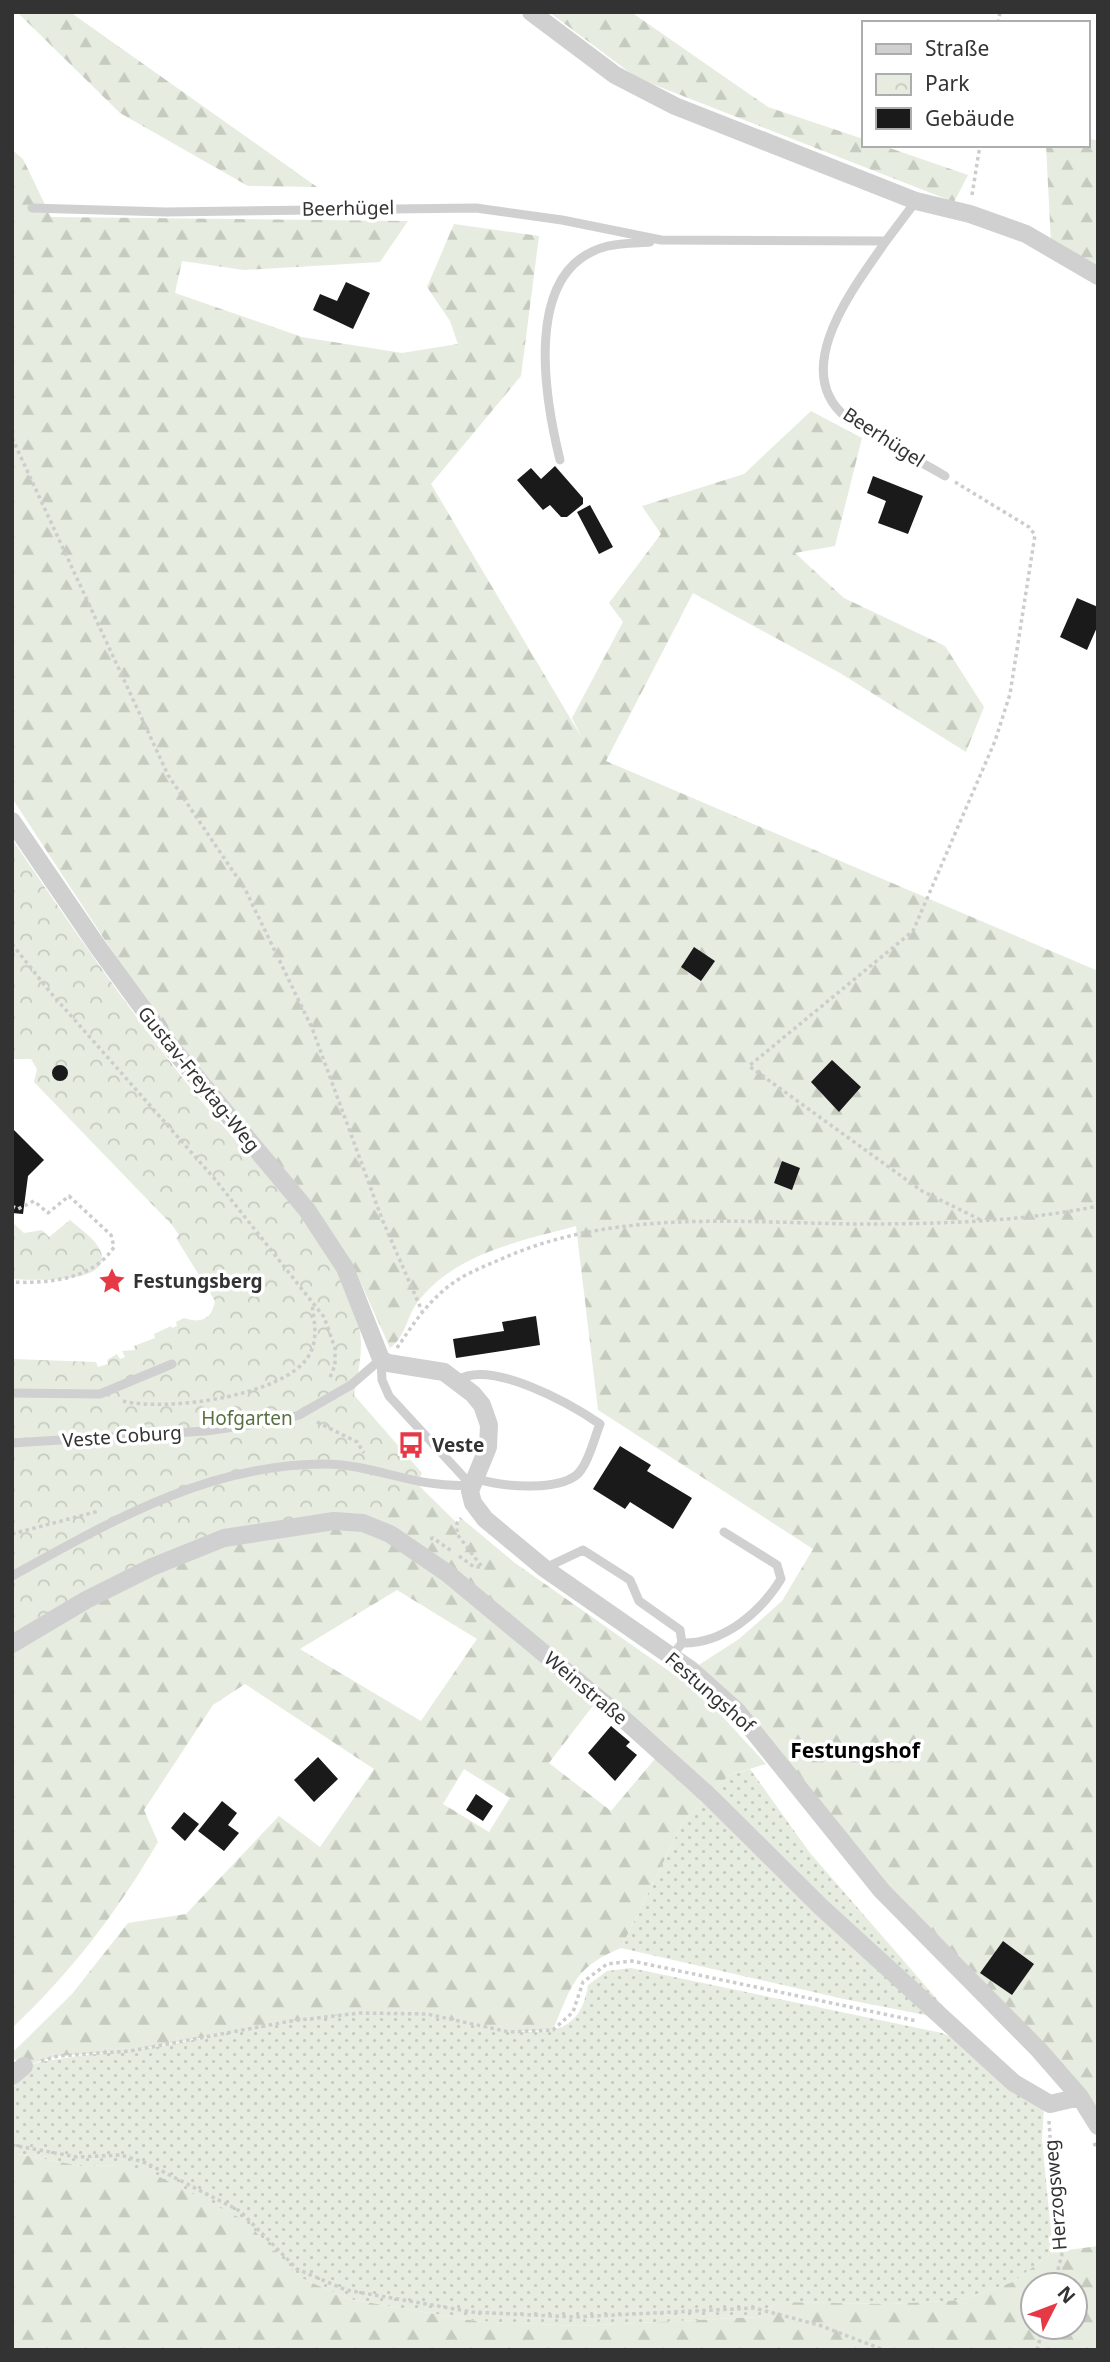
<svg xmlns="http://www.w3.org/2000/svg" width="1110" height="2362" font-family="'Noto Sans',sans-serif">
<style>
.grass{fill:url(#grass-dots)}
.forest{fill:url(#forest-firs);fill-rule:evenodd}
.park{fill:url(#park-crowns)}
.building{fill:#1a1a1a}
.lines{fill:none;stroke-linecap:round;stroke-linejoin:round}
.path{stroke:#cdcdcd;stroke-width:3.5;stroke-dasharray:3.5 3.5;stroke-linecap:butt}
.service{stroke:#d0d0d0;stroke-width:9}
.minor{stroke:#d0d0d0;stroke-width:18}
.labels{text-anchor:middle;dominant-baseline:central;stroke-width:7;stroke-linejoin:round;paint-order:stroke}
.street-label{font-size:19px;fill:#333;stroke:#fff}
.poi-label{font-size:19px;font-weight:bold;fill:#333;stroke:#fff;text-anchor:start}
.park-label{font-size:19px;fill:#56703f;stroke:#fff}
.neighbourhood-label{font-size:21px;font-weight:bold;fill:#000;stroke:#fff}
</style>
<defs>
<pattern id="grass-dots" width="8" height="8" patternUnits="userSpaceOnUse" patternTransform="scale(1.75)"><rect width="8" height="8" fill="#e6ecdf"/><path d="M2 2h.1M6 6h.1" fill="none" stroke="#c6cbc0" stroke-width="1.8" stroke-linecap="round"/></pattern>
<pattern id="forest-firs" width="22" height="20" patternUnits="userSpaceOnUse" patternTransform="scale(1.75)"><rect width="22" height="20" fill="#e6ecdf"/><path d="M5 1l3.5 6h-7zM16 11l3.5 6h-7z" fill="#c6cbc0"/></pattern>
<pattern id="park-crowns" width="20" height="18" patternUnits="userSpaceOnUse" patternTransform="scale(1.75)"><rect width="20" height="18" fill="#e6ecdf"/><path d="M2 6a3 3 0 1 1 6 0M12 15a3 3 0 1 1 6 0" fill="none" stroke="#c6cbc0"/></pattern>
</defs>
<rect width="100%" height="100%" fill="#fff"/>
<path class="grass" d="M750,1769L810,1853L956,2021L844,1999L621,1948L683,1822L729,1775Z
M631,1968L942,2033L961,2041L1044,2107L1042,2139L1053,2252L1013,2282L961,2300L890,2304L779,2302L758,2317L578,2326L475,2321L349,2299L301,2278L273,2252L125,2165L81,2166L12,2153V2091L24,2066C69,2054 115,2054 161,2046C228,2035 298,2012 366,2013C387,2013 410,2011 430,2014C470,2021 511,2038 551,2030C576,2026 585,2006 588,1985L607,1971Z"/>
<path class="forest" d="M17,12H70L317,187L248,186L120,113Z
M549,12H631L768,107L863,139V145H881L968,175L954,202L637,78Z
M1087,138L1098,141V271L1051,243L1046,145H1087Z
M12,150L23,159L51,217L408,221L380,262L244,270L182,261L175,293L302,337L402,353L458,344L450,321L427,287L454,224L539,236L521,376L431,484L582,738L572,718L623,622L609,603L661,534L642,506L744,474L811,411L862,438L835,546L795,553L844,598L945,646L984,707L966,752L840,673L693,593L606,761L1098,971V2126L691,1670L739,1639L782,1601L813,1549L598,1410L576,1226C521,1241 454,1253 417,1303C406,1318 406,1336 390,1348L351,1261L311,1201L181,1050L114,954L12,798Z
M352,1420L457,1523L461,1518L515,1563L689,1685L722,1716L766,1764L729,1775L683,1822L621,1948C573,1968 572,1986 553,2030L509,2032L427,2014L360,2013L291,2021L130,2051L58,2056L24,2066L12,2057V2053L72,1994L128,1923L186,1914L279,1816L320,1847L374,1769L245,1684L213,1705L144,1810L158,1842C118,1911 70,1974 12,2028V1451ZM397,1590L477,1639L421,1721L300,1649ZM602,1694L664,1748L611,1811L549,1763ZM464,1769L510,1798L489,1832L443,1804Z
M12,2153L81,2166L124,2165L150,2172L244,2220L301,2278L349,2299L475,2321L578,2326L758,2317L779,2302L890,2304L961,2300L1013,2282L1053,2252L1098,2246V2350H12ZM1033,2285H1075V2327H1033Z"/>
<path class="park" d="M12,839C69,923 126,1006 189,1086C247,1160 336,1231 359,1327C364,1350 358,1372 354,1395L422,1473L418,1483L369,1518L270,1523L12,1637V1359L96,1362L98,1367L108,1364L107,1360L117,1354L120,1359L125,1357L122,1351L135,1350L134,1346L155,1338L154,1334L171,1326L172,1328L177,1326L176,1322L184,1318C201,1324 212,1319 215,1301L176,1238L179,1235L172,1225L34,1082L37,1069L31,1059H12Z
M70,1220C80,1229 96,1239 101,1252C113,1285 29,1280 12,1279V1222L24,1233L42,1230L49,1237Z"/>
<path class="building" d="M346,282L370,293L353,329L313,310L320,294L337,301Z
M555,466L583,498V504L567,517H561L550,505L543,510L517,480L531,468L541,479Z
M873,476L923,496L908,534L878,523L886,501L867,493Z
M590,505L613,547L599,554L577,512Z
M1077,598L1098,607V625L1087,650L1060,637Z
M694,947L715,961L701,981L681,967Z
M832,1060L861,1087L839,1112L811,1082Z
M52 1073a8 8 0 1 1 16 0a8 8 0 1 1-16 0Z
M12,1128L44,1160L28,1176L23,1214L12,1213Z
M782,1161L800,1168L792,1190L774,1183Z
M536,1316L540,1345L456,1358L453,1339L504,1331L502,1322Z
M620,1446L651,1465L647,1471L692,1498L673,1529L630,1502L625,1509L593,1489Z
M611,1726L630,1742L626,1746L637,1755L615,1781L588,1753Z
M318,1757L338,1779L314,1802L294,1780Z
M476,1794L493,1806L483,1821L466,1810Z
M222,1801L237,1813L228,1825L239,1833L224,1851L198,1831Z
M184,1812L199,1824L185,1841L171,1828Z
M1003,1941L1034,1964L1012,1995L980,1973Z"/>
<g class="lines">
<path class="path" d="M998,23L1000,12
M972,195L980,145
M12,438L168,775L245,889L312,1028L382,1219L422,1311
M955,482L1029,527L1035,535L1010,694L995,741L913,931L749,1066L922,1191L981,1220
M12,944L50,992L214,1178L324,1317L335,1348V1365L329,1380
M12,1206L18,1209L34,1201L48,1213L69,1196L111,1235L114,1247C94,1279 48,1284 12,1282
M397,1348C411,1327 425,1306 444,1290C460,1276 480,1268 499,1260C614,1208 738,1223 860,1224C938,1224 1021,1222 1098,1206
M123,1401C166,1412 283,1396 308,1357C319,1340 314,1322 312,1304
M317,1422L357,1442L364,1453
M12,1534L99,1511
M430,1539L433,1538L453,1552
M459,1556L474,1567H482L457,1534V1523L461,1518
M41,2061L58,2056L130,2051L291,2021L360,2013L427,2014L509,2032L553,2030L573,2012L583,1982L607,1964L632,1961L917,2021
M1049,2121L1055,2212L1063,2250L1054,2285
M1094,2143L1098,2150
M12,2145L77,2157L121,2155L146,2163L240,2211L297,2269L346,2290L472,2312L574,2317L754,2308L819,2325L884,2350
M1037,2350L1043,2327"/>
<path class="service" d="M32,208L166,212L476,208L562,220L661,240L886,241L916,201
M886,241C856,285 787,370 847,418C876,440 913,457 945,476
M560,460C545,399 521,267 608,246C621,243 637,243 650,242
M381,1360L382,1380L389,1396L471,1485
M458,1380C491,1359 571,1404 600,1424C594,1439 590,1458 581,1470C566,1493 497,1487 475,1478
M12,1393L100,1394L172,1364
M12,1443L206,1431L283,1420L299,1415L351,1385L381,1359
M545,1568L583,1550L630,1580L639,1601L680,1630L682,1643L672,1656
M12,1576C110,1522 208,1464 324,1464C375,1464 415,1489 471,1485
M682,1643C723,1644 760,1613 781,1579L777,1565L724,1532"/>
<path class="minor" d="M531,12L615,75L675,106L916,201L970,214L1026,234L1098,276
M12,821L98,947L171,1047L307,1210L345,1268L381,1359L388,1363L444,1372L473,1394L482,1405L489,1425L488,1447L470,1491L473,1503L485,1519L544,1568L691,1670L737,1711L882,1891L1039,2050L1080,2097L1098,2126
M12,1644L86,1600L152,1567L224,1538L334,1521L363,1523L390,1534L447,1573L628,1723L708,1795L821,1907L1014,2083L1050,2104L1080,2097
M12,2076L24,2066"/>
</g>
<defs>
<symbol id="sight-bare" viewBox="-9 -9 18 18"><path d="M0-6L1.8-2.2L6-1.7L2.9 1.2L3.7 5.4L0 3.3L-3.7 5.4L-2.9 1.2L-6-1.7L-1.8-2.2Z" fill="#e63946" stroke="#fff" stroke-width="2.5" paint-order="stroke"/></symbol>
<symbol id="bus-bare" viewBox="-9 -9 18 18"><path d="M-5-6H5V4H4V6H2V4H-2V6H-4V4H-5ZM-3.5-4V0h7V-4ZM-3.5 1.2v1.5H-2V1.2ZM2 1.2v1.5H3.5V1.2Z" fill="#e63946" stroke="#fff" stroke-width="2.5" paint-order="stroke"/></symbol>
</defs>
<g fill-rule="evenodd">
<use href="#sight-bare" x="93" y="1262" width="38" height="38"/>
<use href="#bus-bare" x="392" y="1426" width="38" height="38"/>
</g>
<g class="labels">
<g class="street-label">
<text transform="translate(348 208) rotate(-1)">Beerhügel</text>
<text transform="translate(884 437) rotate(33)">Beerhügel</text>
<text transform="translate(199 1079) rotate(51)">Gustav-Freytag-Weg</text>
<text transform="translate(122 1436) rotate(-4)">Veste Coburg</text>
<text transform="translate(586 1688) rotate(40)">Weinstraße</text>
<text transform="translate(710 1692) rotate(41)">Festungshof</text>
<text transform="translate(1055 2195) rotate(-95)">Herzogsweg</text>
</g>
<g class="poi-label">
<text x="133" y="1281">Festungsberg</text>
<text x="432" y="1445">Veste</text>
</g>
<g class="park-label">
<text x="247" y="1418">Hofgarten</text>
</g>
<g class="neighbourhood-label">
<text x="855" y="1750">Festungshof</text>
</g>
</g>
<rect width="1110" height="2362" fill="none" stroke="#333333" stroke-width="28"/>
<rect x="862" y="21" width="228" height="126" fill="#ffffff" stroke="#adadad" stroke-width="2"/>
<rect x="876" y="44" width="35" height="10" fill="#d0d0d0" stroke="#adadad" stroke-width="2"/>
<text x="925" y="56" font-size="21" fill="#333333">Straße</text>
<rect x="876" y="74" width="35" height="21" fill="url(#park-crowns)" stroke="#adadad" stroke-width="2"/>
<text x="925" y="91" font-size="21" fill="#333333">Park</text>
<rect x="876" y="108" width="35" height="21" fill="#1a1a1a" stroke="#adadad" stroke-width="2"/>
<text x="925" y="126" font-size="21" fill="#333333">Gebäude</text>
<g transform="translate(1054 2306) rotate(48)"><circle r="33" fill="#ffffff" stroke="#adadad" stroke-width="2"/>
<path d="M0-5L12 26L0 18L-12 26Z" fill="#e63946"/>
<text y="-10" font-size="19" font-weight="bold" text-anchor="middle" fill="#333333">N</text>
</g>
</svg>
